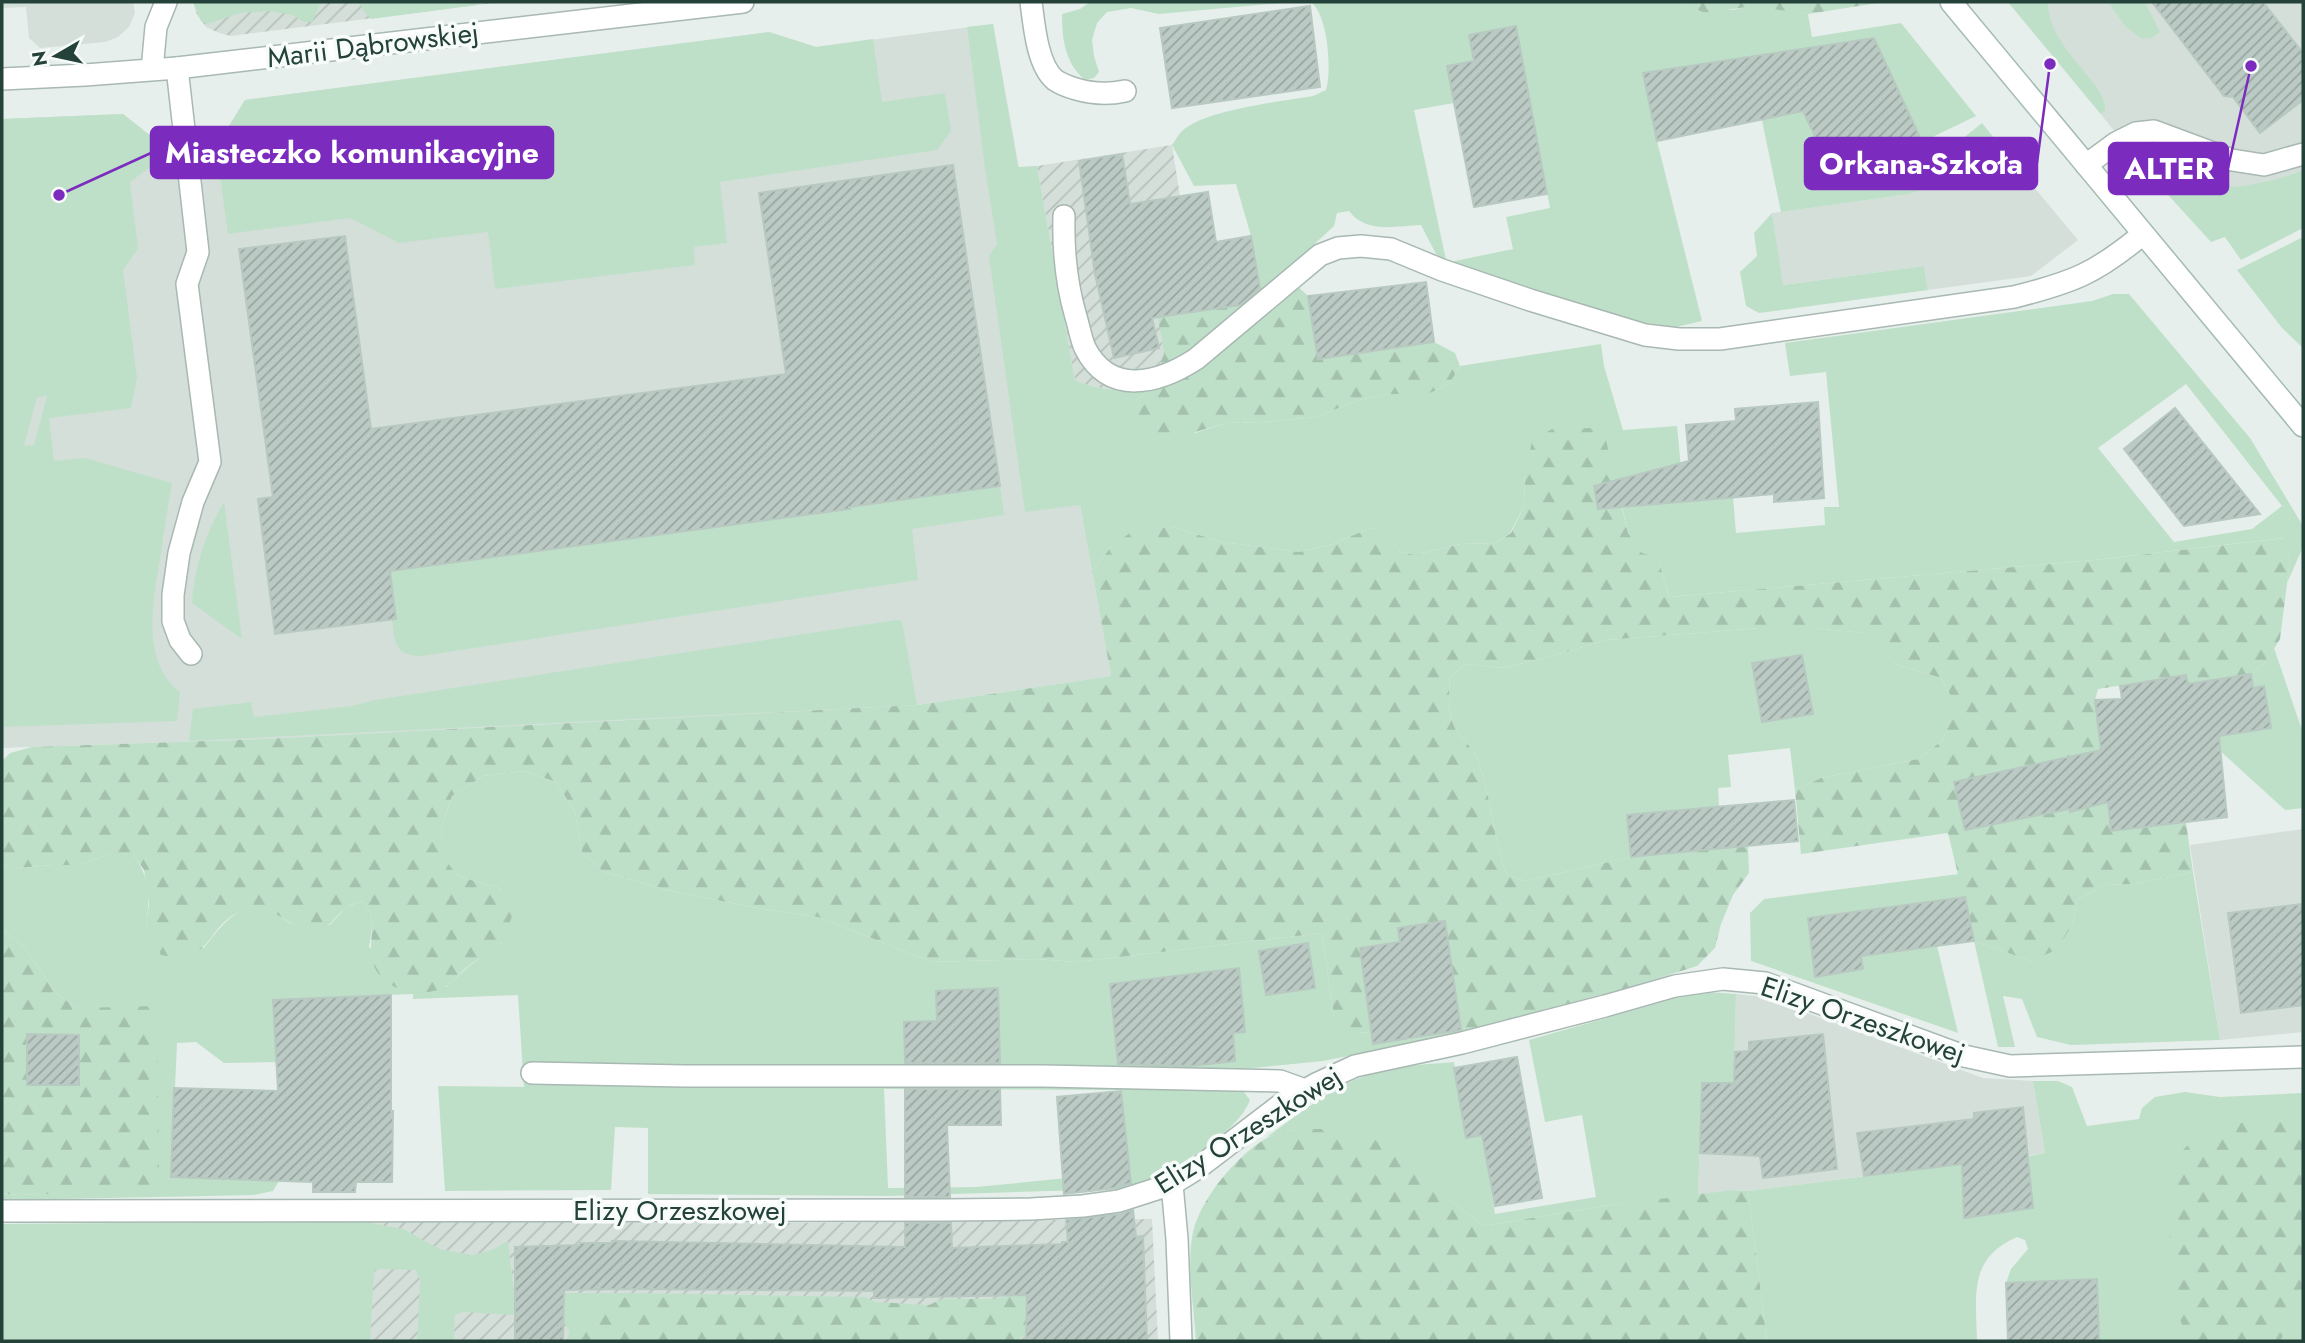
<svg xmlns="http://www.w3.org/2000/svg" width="2305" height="1343" font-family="Jost,sans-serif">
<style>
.built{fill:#d4dfda}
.industrial{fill:url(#industrial-furrows)}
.green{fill:#bfe0c8;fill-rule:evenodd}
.forest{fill:url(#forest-firs)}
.building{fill:url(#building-hatch);stroke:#b8c9c2;stroke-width:2}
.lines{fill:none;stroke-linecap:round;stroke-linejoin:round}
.lane-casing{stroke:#a8b8b2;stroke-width:24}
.street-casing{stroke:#a8b8b2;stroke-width:24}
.secondary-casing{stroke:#a4bbb3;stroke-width:24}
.lane{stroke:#fff;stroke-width:21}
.street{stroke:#fff;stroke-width:21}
.secondary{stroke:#fff;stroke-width:21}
.labels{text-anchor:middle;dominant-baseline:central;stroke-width:7;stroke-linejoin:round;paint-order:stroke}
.street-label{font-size:28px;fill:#24423a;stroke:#f7fbf9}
.leader{fill:none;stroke:#7b2cbf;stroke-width:2.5}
.callout-dot{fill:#7b2cbf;stroke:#f7fbf9;stroke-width:2.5}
.callout{fill:#7b2cbf;stroke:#7b2cbf;stroke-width:2.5}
.callout-label{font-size:30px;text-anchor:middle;font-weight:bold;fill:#fff}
</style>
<defs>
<pattern id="industrial-furrows" width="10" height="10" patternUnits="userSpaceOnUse" patternTransform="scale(1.75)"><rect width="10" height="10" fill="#d4dfda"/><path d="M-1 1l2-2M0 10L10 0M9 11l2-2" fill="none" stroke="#b6c1bc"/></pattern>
<pattern id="forest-firs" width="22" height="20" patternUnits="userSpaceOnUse" patternTransform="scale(1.75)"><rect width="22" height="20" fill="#bfe0c8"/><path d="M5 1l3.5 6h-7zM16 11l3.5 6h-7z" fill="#a4c1ad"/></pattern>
<pattern id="building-hatch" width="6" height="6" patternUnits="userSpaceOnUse" patternTransform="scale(1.75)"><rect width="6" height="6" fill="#bbcac4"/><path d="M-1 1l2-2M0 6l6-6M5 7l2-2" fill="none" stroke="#98a6a0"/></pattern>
</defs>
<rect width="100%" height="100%" fill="#e6efeb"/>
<path class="built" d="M2,2H133L135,13L129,27L118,37L105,42L40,48L29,38L26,7L2,8Z
M2008,2H2303V170L2187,214L2159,185Z
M993,24L1111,676L917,705L261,739L2,748V119L123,114L171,152L216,147L245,100L769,32L816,47Z
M2009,157L2078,240L2031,276L1928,290L1924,266L1782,285L1772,213L1910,194Z
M2303,829V1032L2220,1040L2190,845Z
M1736,994L1764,997L1983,1078L2033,1081L2045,1153L1748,1191L1733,1190L1698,1195L1702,1083H1734Z"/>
<path class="industrial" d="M193,2H501L231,36L219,33L206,27L197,15Z
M1172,145L1180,196L1160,200L1180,273L1161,335L1164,354L1148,391L1115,390L1084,385L1075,380L1037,166Z
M1152,1219L1158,1341H357L360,1221L792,1223Z"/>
<path class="green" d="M193,2H317L320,5L312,22H304L292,15L270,11L240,13L207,24L201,21Z
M359,2H478L477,5L371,19L363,10Z
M1090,2H1292L1159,14L1131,8L1107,12L1097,23L1092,40L1094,56L1099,72L1094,78L1085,80C1065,63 1062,39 1062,14L1080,9Z
M1311,2H1685L1687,6L1733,10L1753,5L1808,14L1812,37L1901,23L1976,116L1922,142L1874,39L1808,122L1819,145L1836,138L1859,185L1957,143L1982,123L2009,157L1910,194L1781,212L1749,58L1644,74L1657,141L1702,321L1676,327L1630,321L1592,312L1450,262L1513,249L1506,217L1550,208L1516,26L1469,35L1474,61L1447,66L1454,103L1414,110L1446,260L1436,254L1421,225C1396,226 1366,234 1349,211L1337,213L1334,226L1283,273L1259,278L1251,236L1236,184L1194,186L1172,145C1175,141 1178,135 1181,132C1204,109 1280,102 1313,96L1326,90C1332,70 1328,15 1311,2Z
M2008,2H2048C2047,48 2110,85 2105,111L2101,114Z
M2108,2H2145L2160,32L2152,38L2142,39L2126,27Z
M993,24L1018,167L1037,166L1075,380C1097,391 1123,390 1148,391L1136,400L1195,433L1226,423L1264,422L1316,417L1359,400L1387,394H1428L1449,384L1460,366L1601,344L1604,366L1623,430L1677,426L1684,500L1733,497L1736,533L1825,525L1824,507H1839L1826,372L1790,376L1785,343L2092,301L2113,294H2129L2250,438L2303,526V547L2287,583L2290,560L2284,538L2094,560L1669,597L1658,558L1642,554L1628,533L1617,483L1525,474L1524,506L1510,533L1495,543L1460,544L1416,555L1400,552L1386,534L1370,528L1333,544L1299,552L1222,542L1173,527L1111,547L1092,571L1080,505L1025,512L989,256L997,244L985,168L967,27ZM2186,384L2282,506L2252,529L2174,542L2098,448Z
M769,32L816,47L873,39L882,102L945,93L951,131L937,150L720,182L727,243L694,247L695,265L495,289L488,232L399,243L350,218L228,234L216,147L245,100Z
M123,114L171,152L130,182L138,249L123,270L137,378L131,408L49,418L54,461L85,458L172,483C168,507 164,530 161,553C154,597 139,661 180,692L177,721L2,727V119ZM47,396L34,445L24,446L37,397Z
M2303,170V228L2241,260L2225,237L2211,242L2159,185V180C2176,168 2189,183 2206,186C2235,191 2277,181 2303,170Z
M1772,213L1783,285L1924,266L1928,290L1759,313L1746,306L1740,272L1757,256L1754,233Z
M2303,237V348L2282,328L2237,270Z
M1000,486L1004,515L912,529L918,580L422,656C394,657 395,641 392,620L396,618L389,567L411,568L849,510V507Z
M224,502L242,639L192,603C194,568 206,532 224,502Z
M896,620L902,621L917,705L189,741L193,709L251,702L254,717L352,706L375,700Z
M1760,628H1812L1866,633L1895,664L1941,678L1950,694V720L1943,740L1918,759L1821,778L1795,790L1790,748L1728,755L1731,787L1718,788L1719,807L1628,815L1631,857L1525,881L1507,875C1492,837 1492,794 1476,756C1471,746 1462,739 1456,730C1447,714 1449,695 1450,677L1466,664L1503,668L1548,657L1607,640Z
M2274,648L2303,733V808L2285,810L2206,738L2264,686L2253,688L2251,674L2266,662Z
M525,771L556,782L575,812L582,853L604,872L671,891L757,908L818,917L932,962L1036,959L1077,962L1322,933L1334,1017L1359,1033L1371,1032L1374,1044L1419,1038L1425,1041L1323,1061L1243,1069L1238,1076L1243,1091L1250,1100C1240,1130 1178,1168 1149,1180C1139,1184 1128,1186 1117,1189L888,1196L648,1194V1128L615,1127L611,1190L445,1191L438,1086L524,1087L518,995L413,999V994L274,1000L277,1062L224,1063L196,1042L177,1043L171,1177L279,1181L273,1191L254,1195L210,1196L2,1200V1193L18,1195L159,1189L77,1008L57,994L23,946L2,929V864L19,868L53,865H79L108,855H134C150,878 150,899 146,926L204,948C217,931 238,901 264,908C275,910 282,920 292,924C302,928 319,925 330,925L346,907L362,901C376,915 372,929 369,947L446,987L470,965L502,943V889L458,876L442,857L441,829L452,796L483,776ZM884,1089L1121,1090L1129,1172L976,1187L888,1188Z
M2193,872L2220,1040L2071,1045L2037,1037L2022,999L2003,996L2015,1047H1998L1974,941L2031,961L2073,924L2077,900L2103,885L2135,884Z
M1959,874L1965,897L1808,918L1847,972L1863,969L1861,956L1937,946L1958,1033L1751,961L1750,913L1764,899Z
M1708,992L1736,994L1734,1083H1702L1698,1195L1610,1205L1483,1226L1450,1200L1296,1129L1267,1137C1303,1111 1340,1080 1384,1070C1406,1065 1431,1064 1454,1062L1466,1137L1482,1135L1495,1214L1596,1197L1582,1115L1545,1122L1529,1040L1684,996Z
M2033,1081H2058L2072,1087L2087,1126L2139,1119L2142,1108L2155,1097L2185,1092L2220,1097L2303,1093V1341H2099L2096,1279L2006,1283L2011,1269L2028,1249L2025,1240L2017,1237C1968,1258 1976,1296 1977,1341H1767L1748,1191L1962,1164L1964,1218L2032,1208L2029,1156L2045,1153Z
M360,1221L403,1229L440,1249L472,1255L492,1250L508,1241L514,1293H635C614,1301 607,1303 598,1324L581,1331L572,1341H568L569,1331L565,1324L516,1315L463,1312L455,1315L454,1341H417L420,1281L416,1270L376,1269L374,1271L370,1341H2V1224Z"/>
<path class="forest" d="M1685,2H1884L1808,14L1753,6L1706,13L1687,6Z
M1283,273L1308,296L1318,359L1434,342L1455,353L1460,366L1449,384L1428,394H1387L1359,400L1316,417L1264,422L1226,423L1165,441L1142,426L1132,413L1136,400L1148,391L1164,354L1157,312L1229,283Z
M1590,428L1605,436L1628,533L1642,553L1658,558L1669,597L2094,560L2285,538L2290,560L2280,639L2266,662L2251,674L2188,684L2186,675L2098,689L2095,700L2111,831L2186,822L2193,872L2135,884L2103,885L2077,900L2073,924L2056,950L2031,961L1974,941L1948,833L1801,854L1795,790L1821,778L1918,759L1943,740L1950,720V694L1941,678L1895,664L1865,633L1812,628H1760L1607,640L1548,657L1503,668L1466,664L1450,677C1449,695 1447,714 1456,730C1462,739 1471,746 1476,756C1492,794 1492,837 1507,875L1525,881L1631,857L1748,846L1749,873L1733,895L1721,924L1715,948L1697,966L1630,987L1425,1041L1419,1038L1413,996L1400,942L1360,948L1371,1032L1359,1033L1349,1030L1334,1017L1322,933L1077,962L1036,959L932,962L818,917L757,908L671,891L604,872L582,853L575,812L556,782L525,771L483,776L452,796L441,829L443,857L458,876L502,889L512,916C509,924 507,934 503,941C497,950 481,957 472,963C463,969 457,978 448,985C433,996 403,994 388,983C353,956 387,926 362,901C357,903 351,904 347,907C335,915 329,932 312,931C284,928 272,898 241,911C204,927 214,965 161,955L146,926L149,904L144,870L134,855H108L79,865H53L18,868L2,864V761L10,753L32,747L261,739L917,705L1111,676L1092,571L1111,547L1134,530L1173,527L1222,542L1299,552L1333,544L1370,528L1386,533L1400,552L1416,555L1460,544L1495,543L1511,533L1524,506L1525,474L1532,441L1552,429Z
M2,929L23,946L57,994L77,1008L157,1006L159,1190L18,1195L2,1193Z
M2303,1116V1301L2280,1341H2188L2174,1303L2168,1244L2177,1202L2169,1177L2175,1157L2195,1139L2222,1125Z
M1296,1129H1329L1375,1140L1417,1167L1450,1200L1483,1226L1610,1205L1733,1190L1748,1191L1767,1341H1196C1194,1306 1186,1267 1193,1232C1201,1198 1236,1157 1265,1139C1273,1134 1286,1132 1296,1129Z
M635,1293L865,1297L875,1302L929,1305L942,1299H994L1010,1296H1052L1033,1335L1021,1337L1019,1341H572L581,1331L598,1324C607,1303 614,1301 635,1293Z"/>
<path class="building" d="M2152,2H2263L2303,53V100L2260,133L2233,97L2224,96Z
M1310,6L1320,87L1172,108L1160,28Z
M1516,26L1547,194L1474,207L1447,66L1474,61L1469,35Z
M1874,38L1924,146L1838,184L1803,111L1657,141L1643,73Z
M1122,154L1130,204L1208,192L1216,242L1251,236L1260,288L1240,305L1152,318L1159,348L1114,358L1095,274L1079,161Z
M953,165L1000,486L849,507L850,509L390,571L396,619L275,634L258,499L273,497L239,249L345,236L371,429L786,374L759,193Z
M1426,282L1434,342L1318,359L1308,296Z
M1818,402L1824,498L1774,502V494L1598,509L1594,486L1689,461L1686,425L1736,421L1735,409Z
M2175,408L2260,514L2184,526L2124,449Z
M1802,655L1813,714L1762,722L1752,663Z
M2251,674L2253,688L2264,686L2271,728L2219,736L2227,817L2111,831L2108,802L2070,812L2069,809L1965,830L1954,782L2101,750L2095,700L2122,699L2120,686L2186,675L2188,684Z
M1794,800L1798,841L1631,857L1627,815Z
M1965,897L1974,941L1861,956L1863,969L1815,977L1808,918Z
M2303,904V1005L2241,1013L2228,913Z
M1445,921L1461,1030L1373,1044L1360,948L1400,942L1398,928Z
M1308,943L1315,988L1266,995L1259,951Z
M1239,968L1245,1032L1233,1033L1235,1061L1191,1066L1118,1064L1110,984Z
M998,988L1000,1063H905L904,1022L937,1021L936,991Z
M391,995V1111H393L392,1182H356L355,1192H313V1182L171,1177L174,1088L278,1091L273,1000Z
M27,1034L79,1035V1085H27Z
M1823,1034L1837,1169L1763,1178L1760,1156L1700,1153L1702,1083H1734L1735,1052L1749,1051V1042Z
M1517,1057L1542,1198L1495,1206L1482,1135L1466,1138L1454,1068Z
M905,1089H1000L1001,1125H947L950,1197H905Z
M1121,1091L1131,1183L1116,1188L1064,1194L1057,1097Z
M2023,1107L2033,1208L1964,1218L1962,1164L1864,1176L1857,1133L1974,1119V1113Z
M1133,1210L1136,1237L1143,1236L1147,1341H1026L1027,1295L874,1298V1291L626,1289L564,1290L563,1341H515V1247L580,1245V1243H612V1241L905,1247V1223H951L952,1248L1062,1244V1242H1068L1066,1220L1121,1214Z
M2097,1279L2099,1341H2008L2006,1283Z"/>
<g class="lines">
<defs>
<path id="lane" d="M1031,2C1034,24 1037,65 1055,80C1061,84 1069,87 1076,89C1093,94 1107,95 1125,91
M177,68L198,252L187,284L210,462L193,502L179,553L173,595V621L180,640L191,654
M2086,165L2116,143L2136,133L2154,131L2232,160L2264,165L2303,154
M1064,216C1063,252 1066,283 1076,317C1079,327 1081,339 1085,348C1110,397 1159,383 1196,359L1320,255L1338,248L1361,246L1391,249L1442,270L1530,300L1645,335L1679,339H1720L2014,297C2074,282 2096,273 2143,234
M532,1073L685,1076H1043L1280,1081L1305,1090"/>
<path id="street" d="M152,70L156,27L166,2
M2,79L85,75L177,68L743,2
M1172,1184L1177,1239L1181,1341
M2,1211L947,1210L1031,1209L1083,1206L1119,1201L1172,1184L1198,1168L1283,1103L1316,1084L1355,1066L1462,1043L1605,1006L1675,986L1723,979L1765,983L1964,1056L2010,1066L2303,1057"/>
<path id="secondary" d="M1951,2L2303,426"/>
</defs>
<use href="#lane" class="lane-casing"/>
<use href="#street" class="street-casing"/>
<use href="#secondary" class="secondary-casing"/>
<use href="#lane" class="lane"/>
<use href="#street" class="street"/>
<use href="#secondary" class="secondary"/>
</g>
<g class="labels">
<g class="street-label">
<text transform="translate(373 45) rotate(-7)">Marii Dąbrowskiej</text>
<text transform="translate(1863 1020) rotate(19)">Elizy Orzeszkowej</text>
<text transform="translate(1248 1130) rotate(-32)">Elizy Orzeszkowej</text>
<text x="680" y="1210">Elizy Orzeszkowej</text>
</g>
</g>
<path class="leader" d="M59 195L151 153M2050 64L2037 163M2251 66L2228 168"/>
<g class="callout-dot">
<circle cx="59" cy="195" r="7"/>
<circle cx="2050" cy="64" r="7"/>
<circle cx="2251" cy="66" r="7"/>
</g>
<g class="callout">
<rect x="151" y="127" width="402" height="51" rx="7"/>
<rect x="1805" y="138" width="232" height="51" rx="7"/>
<rect x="2109" y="143" width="119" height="51" rx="7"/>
</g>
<g class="callout-label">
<text x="352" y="163">Miasteczko komunikacyjne</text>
<text x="1921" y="174">Orkana-Szkoła</text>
<text x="2169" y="179">ALTER</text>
</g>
<rect width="2305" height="1343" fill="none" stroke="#24423a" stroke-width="7"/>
<g transform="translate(56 56) rotate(261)" stroke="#f7fbf9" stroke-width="5" paint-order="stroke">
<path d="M0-5L12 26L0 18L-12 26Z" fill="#24423a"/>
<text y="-10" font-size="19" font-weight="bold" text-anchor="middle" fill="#24423a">N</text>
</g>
</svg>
